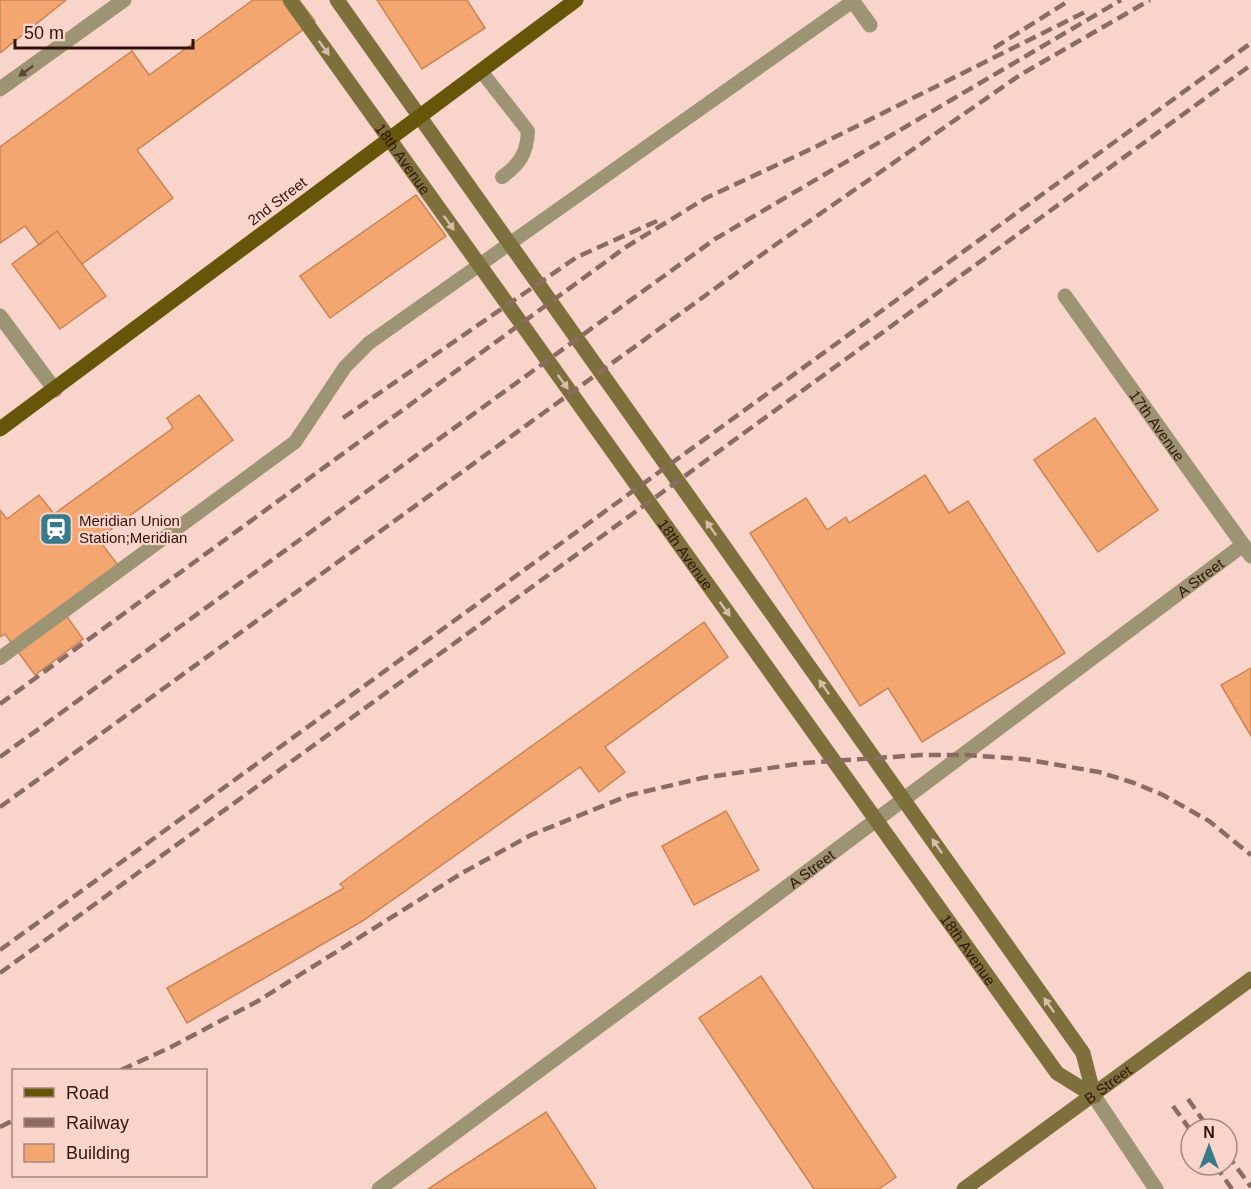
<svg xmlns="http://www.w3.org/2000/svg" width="1251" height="1189" font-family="Arial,sans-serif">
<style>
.building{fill:#f3a670;stroke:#c98554;stroke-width:1.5}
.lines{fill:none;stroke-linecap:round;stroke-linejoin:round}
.lane{stroke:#9c9473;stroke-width:14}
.street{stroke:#9c9473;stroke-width:15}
.secondary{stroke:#7d703d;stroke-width:15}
.primary{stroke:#675609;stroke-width:15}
.rail{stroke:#8c6b62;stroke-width:4.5;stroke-dasharray:12 6;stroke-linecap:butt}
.oneway{fill:#d9bba7}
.oneway2{fill:#5d4735}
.labels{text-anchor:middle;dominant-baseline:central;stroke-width:4.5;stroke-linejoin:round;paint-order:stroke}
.street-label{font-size:15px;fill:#33140c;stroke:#f8d4ca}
.poi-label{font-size:15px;fill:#33140c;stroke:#f8d4ca;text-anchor:start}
</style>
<rect width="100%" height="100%" fill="#f8d4ca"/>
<path class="building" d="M0,0H66L0,53Z
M253,0H299L315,21L137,150L173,198L82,264L57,231L39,245L25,226L0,243V147L132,51L149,75Z
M377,0H467L485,28L422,69Z
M416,195L446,236L330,318L300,276Z
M57,231L106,296L60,329L12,264Z
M199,395L233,440L98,539L118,565L60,607L83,639L35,675L5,634L0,637V510L7,519L39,495L54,514L173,428L167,418Z
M1095,418L1158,510L1098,552L1034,460Z
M925,475L949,513L968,501L1065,653L922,742L888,688L860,706L750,533L806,498L827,530L846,517L849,523Z
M704,622L728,657L605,747L625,772L599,792L580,767L364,920L187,1023L167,988L344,888L340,884Z
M1251,668V736L1221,685Z
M726,811L759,870L694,905L662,846Z
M761,976L896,1177L879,1189H814L699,1018Z
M546,1112L596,1189H428Z"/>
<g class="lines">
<path class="lane" d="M481,71L528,131C527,153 520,164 502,177
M0,658L295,442L345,367L369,343L853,1"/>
<g class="street">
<path d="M852,0L870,25"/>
<path d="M0,89L124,0"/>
<path id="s1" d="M1065,296L1251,556"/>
<path d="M0,316L55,390"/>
<path d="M1094,1096L1156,1189"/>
<path id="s2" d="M379,1189L768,901L1243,545"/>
</g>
<g class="secondary">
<path id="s3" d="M290,0L1057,1073L1094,1096"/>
<path d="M337,0L1083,1053L1094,1096"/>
<path id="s4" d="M964,1189L1251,979"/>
</g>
<path class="primary" d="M0,429L576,0"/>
<path class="rail" d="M994,48L1070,0
M343,418L577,257L657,221
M0,704L626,247L706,198L811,149L1087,11
M0,757L715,239L1121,0
M0,807L775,245L1020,75L1150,0
M0,950L1251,43
M0,973L1251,65
M121,1070L171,1047L258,1001L462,873L531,835L630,795L702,778L804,763L921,755H964L1023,759L1099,772L1134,783L1163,795L1209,821L1251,855
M1188,1099L1209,1129
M1173,1106L1191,1131
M0,1127L14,1120
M1227,1154L1251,1187
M1215,1165L1232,1189"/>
</g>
<defs><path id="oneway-solid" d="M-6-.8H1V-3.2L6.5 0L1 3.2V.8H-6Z" transform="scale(1.5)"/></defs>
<g class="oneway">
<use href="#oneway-solid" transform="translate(324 48) rotate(54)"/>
<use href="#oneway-solid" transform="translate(449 223) rotate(54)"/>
<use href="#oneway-solid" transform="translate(563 382) rotate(54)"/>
<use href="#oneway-solid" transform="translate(711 528) rotate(-125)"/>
<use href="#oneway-solid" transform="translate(725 609) rotate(54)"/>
<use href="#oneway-solid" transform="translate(824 687) rotate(-125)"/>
<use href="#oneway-solid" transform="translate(937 846) rotate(-125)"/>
<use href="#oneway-solid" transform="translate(1049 1005) rotate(-125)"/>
</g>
<use class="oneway2" href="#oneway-solid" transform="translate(26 71) rotate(144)"/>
<defs>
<symbol id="station-square" viewBox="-11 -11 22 22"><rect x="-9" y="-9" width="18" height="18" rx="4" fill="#377b8b" stroke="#f8d4ca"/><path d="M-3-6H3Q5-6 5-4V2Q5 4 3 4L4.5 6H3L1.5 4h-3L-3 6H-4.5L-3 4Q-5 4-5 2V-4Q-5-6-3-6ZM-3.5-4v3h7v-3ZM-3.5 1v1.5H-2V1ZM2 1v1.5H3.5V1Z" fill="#fff"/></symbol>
</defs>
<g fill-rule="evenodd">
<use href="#station-square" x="37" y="510" width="38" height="38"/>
</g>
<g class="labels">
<g class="street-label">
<text stroke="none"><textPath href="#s3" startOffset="195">18th Avenue</textPath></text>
<text transform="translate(277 201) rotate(-37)">2nd Street</text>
<text stroke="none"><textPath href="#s1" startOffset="159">17th Avenue</textPath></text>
<text stroke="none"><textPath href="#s3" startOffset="681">18th Avenue</textPath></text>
<text stroke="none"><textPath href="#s2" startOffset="1024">A Street</textPath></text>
<text stroke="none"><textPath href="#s2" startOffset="538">A Street</textPath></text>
<text stroke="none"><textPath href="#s3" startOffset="1167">18th Avenue</textPath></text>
<text stroke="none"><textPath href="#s4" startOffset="178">B Street</textPath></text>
</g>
<g class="poi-label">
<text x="79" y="520">Meridian Union<tspan x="79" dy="17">Station;Meridian</tspan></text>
</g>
</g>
<rect x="12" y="1069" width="195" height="108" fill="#f8d4ca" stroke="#a9877e" stroke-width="1.5"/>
<rect x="24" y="1088" width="30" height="9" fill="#675609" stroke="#a9877e" stroke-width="1.5"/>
<text x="66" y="1099" font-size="18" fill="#33140c">Road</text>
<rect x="24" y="1118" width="30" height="9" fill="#8c6b62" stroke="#a9877e" stroke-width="1.5"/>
<text x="66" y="1129" font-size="18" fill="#33140c">Railway</text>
<rect x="24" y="1144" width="30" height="18" fill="#f3a670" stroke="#a9877e" stroke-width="1.5"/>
<text x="66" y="1159" font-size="18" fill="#33140c">Building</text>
<g transform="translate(1209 1147)"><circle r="28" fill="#f8d4ca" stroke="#a9877e" stroke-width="1.5"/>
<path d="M0-4.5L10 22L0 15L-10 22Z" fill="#377b8b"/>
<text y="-9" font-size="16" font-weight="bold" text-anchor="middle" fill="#33140c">N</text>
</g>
<path d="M15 39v9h178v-9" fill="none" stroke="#33140c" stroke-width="3"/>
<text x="24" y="39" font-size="18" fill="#33140c" stroke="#f8d4ca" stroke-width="4.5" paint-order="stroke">50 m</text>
</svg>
